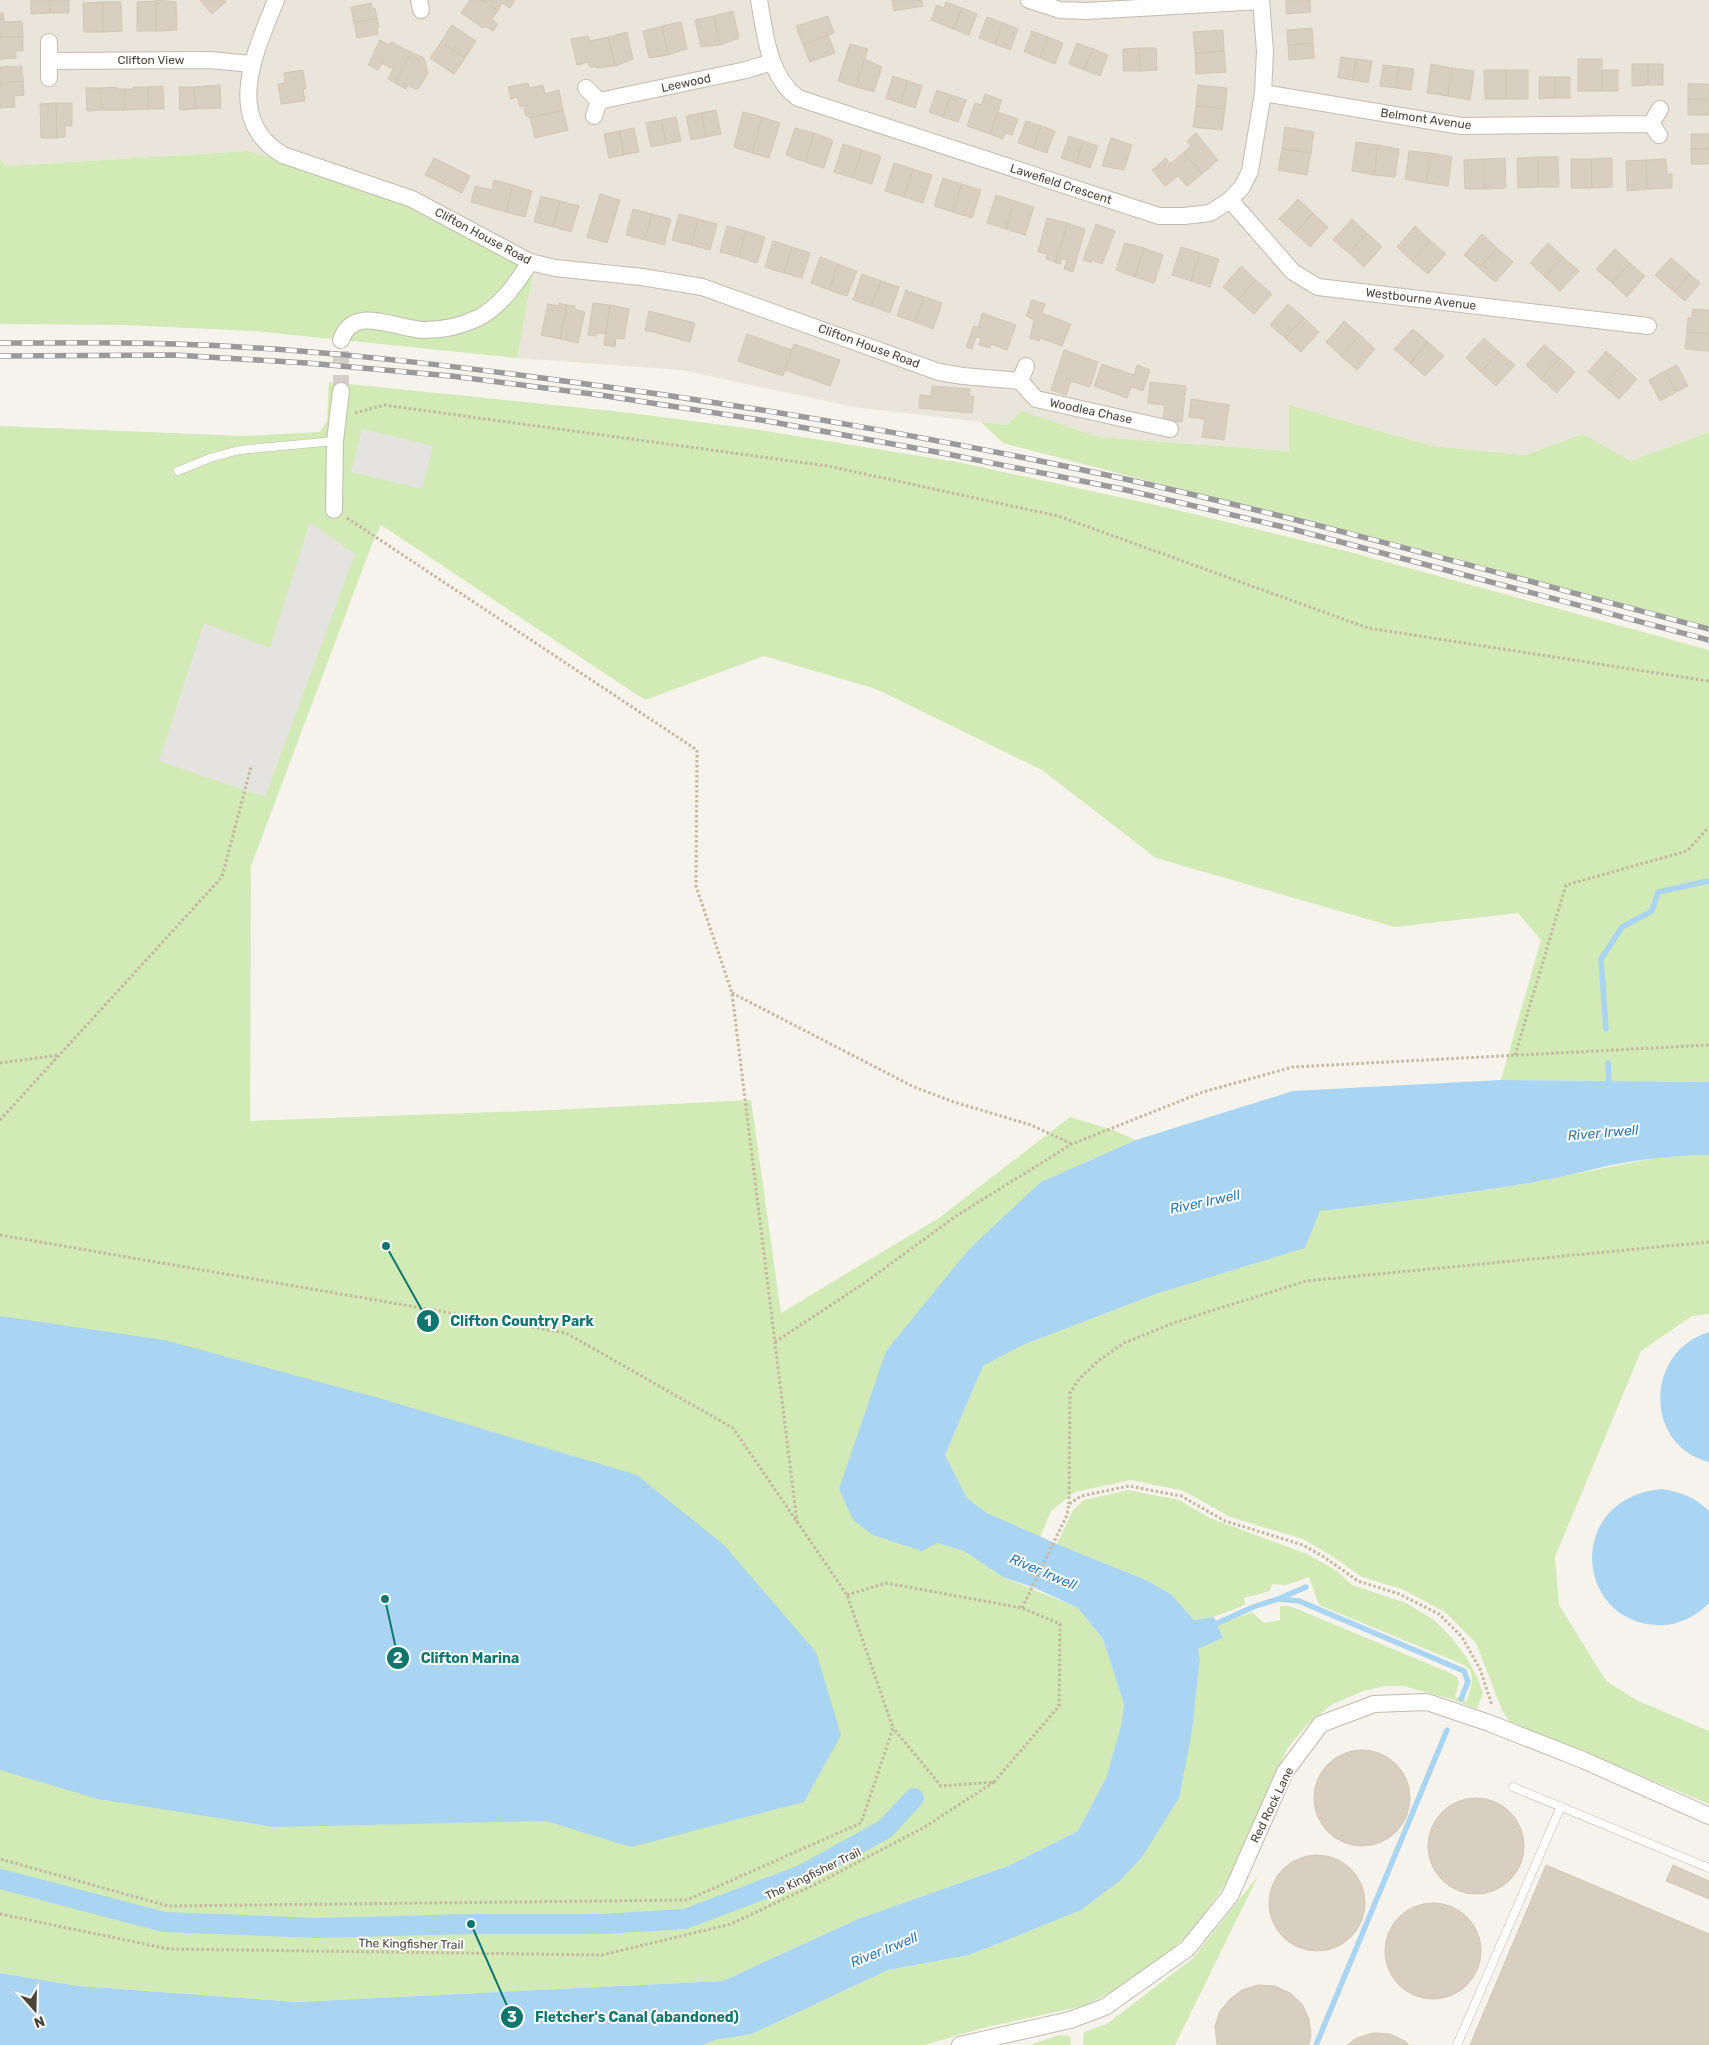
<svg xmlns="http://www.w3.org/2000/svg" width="1709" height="2045" font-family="Rubik,sans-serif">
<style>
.residential{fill:#eae5da}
.green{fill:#d2eab5}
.parking{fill:#e5e3e0}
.water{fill:#a9d4f2}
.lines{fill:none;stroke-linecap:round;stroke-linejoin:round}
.stream{stroke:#a9d4f2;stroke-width:5.5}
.canal{stroke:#a9d4f2;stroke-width:20}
.building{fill:#d8cfc1;stroke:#d3c7b4}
.minor-tunnel{stroke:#d4d0c8;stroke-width:16;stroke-dasharray:16 8;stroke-linecap:butt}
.service-casing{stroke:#c2bbae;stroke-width:9}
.minor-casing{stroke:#c2bbae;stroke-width:18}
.path{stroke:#c4b79f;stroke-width:3;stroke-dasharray:2.5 2.5;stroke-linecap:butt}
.service{stroke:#fff;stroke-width:8}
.minor{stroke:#fff;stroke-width:16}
.rail-casing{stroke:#9a9a9a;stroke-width:5.5}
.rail{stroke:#fff;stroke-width:4;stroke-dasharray:11;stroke-linecap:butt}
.labels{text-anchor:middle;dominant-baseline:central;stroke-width:4;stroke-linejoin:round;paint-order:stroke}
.street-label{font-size:12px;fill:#4b4439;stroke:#fff}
.water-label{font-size:14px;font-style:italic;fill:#2e7ab2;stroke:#fff}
.leader{fill:none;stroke:#0f766e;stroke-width:2}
.callout-dot{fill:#0f766e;stroke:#fff;stroke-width:2}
.mark-label{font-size:15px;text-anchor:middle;font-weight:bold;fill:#fff}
.callout-label{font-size:14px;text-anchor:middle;font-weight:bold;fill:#0f766e;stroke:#fff;stroke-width:4;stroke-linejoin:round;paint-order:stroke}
</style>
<rect width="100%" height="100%" fill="#f6f3ec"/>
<path class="residential" d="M0,0H1709V432L1631,461L1583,434L1525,455L1432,446L1289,405V451L1098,437L1022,411L1007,425L854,407L681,370L517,358L534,268L292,167L248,151L6,166L0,159Z"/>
<path class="green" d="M248,151L419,207L534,268L517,358L253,331L124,325L0,324V159L6,166Z
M329,382L631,413L753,429L957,462L1156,505L1350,552L1709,650V1082L1501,1080L1541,940L1518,913L1395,927L1156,858L1042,770L876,689L764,656L645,700L381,525L372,544L251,866L250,1121L554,1110L751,1100L781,1313L939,1218L1070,1117L1110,1129L1136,1140L1041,1182L886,1351L937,1543L964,1551L1003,1577L1078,1608L1103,1639L1124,1704L1121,1726L1106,1778L1078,1831L1008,1866L858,1919L723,1981L297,2002L78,1986L0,1973V426L245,436L320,432L327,421Z
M1289,405L1432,446L1525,455L1583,434L1631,461L1709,432V627L1003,443L981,422L1007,425L1022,411L1098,437L1289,451Z
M1680,1155H1709V1314L1692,1316L1641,1351L1555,1557L1559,1605L1606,1681L1636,1700L1709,1731V1804L1509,1721L1502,1710L1476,1643L1445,1612L1402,1589L1362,1577L1332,1556L1303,1539L1230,1517L1184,1491L1131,1480L1075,1492L1051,1511L1040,1537L987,1513L967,1498L945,1455L983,1366L1023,1345L1156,1294L1305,1248L1320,1211C1388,1202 1456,1196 1524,1184C1576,1175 1627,1161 1680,1155Z
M1128,1490L1179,1500L1210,1518L1307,1554L1337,1571L1352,1585L1406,1603L1434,1620L1451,1637L1467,1658L1478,1679L1483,1693L1477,1709L1451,1699L1403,1686H1385L1363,1691L1331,1705L1307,1725L1287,1749L1225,1885L1191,1932L1157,1963L1112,1992L1083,2006L983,2028L924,2045H703L715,2040L752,2034L888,1970L969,1955L1020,1935L1081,1910L1121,1880L1142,1857L1157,1832L1192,1731L1200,1659L1198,1649L1223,1638L1217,1625L1252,1612L1264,1623L1280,1620V1606H1290L1450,1673L1457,1677L1459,1683L1455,1697L1467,1701L1472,1682L1471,1671L1464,1665L1319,1605L1309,1577L1286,1585L1272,1584L1270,1591L1244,1598L1245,1605L1214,1617L1194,1620L1171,1594L1146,1580L1057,1544L1073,1510L1084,1500Z
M1258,1876L1175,2045H1083L1084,2032L1107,2024L1193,1958Z
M1059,2035L1070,2036L1071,2045H1030Z"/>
<path class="parking" d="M362,429L433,446L422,489L351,472Z
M310,522L355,554L265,797L159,761L204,623L270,648Z"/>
<path class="water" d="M1501,1080L1709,1082V1155C1675,1155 1641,1159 1607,1166C1584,1171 1563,1177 1540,1181C1467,1194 1394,1202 1320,1211L1305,1248L1156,1294L1023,1345L983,1366L945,1455L967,1498L987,1513L1057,1544L1146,1580L1171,1594L1194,1620L1214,1617L1223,1638L1198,1649L1200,1659L1192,1731L1179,1798L1142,1857L1121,1880L1081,1910L1020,1935L969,1955L888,1970L752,2034L715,2040L703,2045H0V1973L78,1986L297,2002L723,1981L858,1919L1008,1866L1078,1831L1106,1778L1121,1726L1124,1704L1103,1639L1078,1608L1035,1588L1003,1577L964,1551L937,1543L922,1551L873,1535L853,1520L839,1489L886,1351L970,1248L1041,1182L1136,1140L1293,1091Z
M0,1316L164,1340L379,1398L637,1475L724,1545L816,1652L841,1735L804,1802L631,1847L546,1821L275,1827L98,1799L0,1770Z
M1709,1332V1462C1643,1445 1645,1351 1709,1332Z
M1662,1489C1681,1492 1696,1498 1709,1511V1603C1696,1617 1677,1626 1658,1625C1574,1622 1565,1498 1662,1489Z"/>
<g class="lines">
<path class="stream" d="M1606,1029L1601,959L1622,927L1652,911L1658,892L1709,881
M1608,1063L1609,1086
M1278,1599L1306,1587
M1211,1626L1253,1607L1278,1599L1299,1601L1464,1671L1468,1682L1461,1699
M1316,2045L1447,1730"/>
<path class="canal" d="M0,1879L164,1922L318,1928L471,1924H602L685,1919L804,1874L885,1829L914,1798"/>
</g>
<path class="building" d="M31,0H50V13L31,14Z
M50,0H69V13H50Z
M156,0L176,2L177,30L156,31Z
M200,0H224L226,2L212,14Z
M470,0H482L498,11L492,19L498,24L493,31L485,26L483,28L461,13Z
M482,0H513L515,1L510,8L502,3L498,11Z
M892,0H922L923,6L894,11Z
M1286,0H1310L1311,12L1286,14Z
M156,1V31H137V2Z
M103,2H121L122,31L103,32Z
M103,2V32H84L83,3Z
M946,2L962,8L953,29L931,20L937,5L944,8Z
M371,3L372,9L375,8L377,18L354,23L351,7Z
M962,8L977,14L969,35L953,29Z
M733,11L739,38L720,45L714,16Z
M0,13H3L4,22L22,21L23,37H0Z
M714,16L720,45L701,47L695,20Z
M828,16L834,33L803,45L796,26Z
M987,17L1003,23L995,44L979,38Z
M377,18L379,27L377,28L378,34L357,38L354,23Z
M681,22L687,49L668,55L662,26Z
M1003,23L1018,29L1010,50L995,44Z
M452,25L476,41L465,58L441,42Z
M662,26L668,55L649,58L643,31Z
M1312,28L1313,43L1288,45L1287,30Z
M1223,30L1224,51L1195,53L1193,32Z
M1032,31L1048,37L1040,58L1024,52Z
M627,32L633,59L615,66L608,37Z
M828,35L835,53L810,62L803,45Z
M588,36L590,41L608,37L615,66L596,68L595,66L590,67L589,62L577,65L571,39Z
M0,37H23V51H16V58L0,59Z
M1048,37L1063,43L1055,64L1040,58Z
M380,40L389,45L391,42L411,52L395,83L388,79L393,69L382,63L378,70L368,65Z
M441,42L465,58L454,74L430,58Z
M1077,43L1093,49L1084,70L1069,64Z
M1313,43L1314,58L1289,60L1288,45Z
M850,44L868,49L856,87L838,81Z
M1139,48H1156L1157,70L1140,71Z
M1139,48L1140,71H1123V49Z
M1093,49L1108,55L1100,76L1084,70Z
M1224,51L1226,72L1196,74L1195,53Z
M411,52L424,58L428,73L419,88L415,89L408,85L406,89L395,83Z
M1341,57L1356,59L1353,80L1338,78Z
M865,59L882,67L874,92L856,87Z
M1356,59L1372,61L1368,83L1353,80Z
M1578,59H1602V91H1578Z
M1431,64L1452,68L1448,96L1427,93Z
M1632,64H1648V85L1632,86Z
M1648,64H1663V85H1648Z
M1383,65L1399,67L1396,88L1380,86Z
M22,66L23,81L0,83V67Z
M1399,67L1414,69L1411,90L1396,88Z
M1452,68L1474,71L1470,100L1448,96Z
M303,70L306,89H303L305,101L281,104L278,84L285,83L284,73Z
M1484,70H1506V99H1485Z
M1506,70H1528V99H1506Z
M1602,70H1618V91H1602Z
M893,76L908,81L900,103L886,98Z
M1539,77H1555V98L1539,99Z
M1555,77H1570V98H1555Z
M23,81L24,95L14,96L15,107L0,108V83Z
M908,81L922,86L915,108L900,103Z
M528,83L529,88L543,85L545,94L559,90L563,110L530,118L526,116L524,109L527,105L520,107L517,97L511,99L508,87Z
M1688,84H1709V100L1688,99Z
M220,85L221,108L195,109L194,87Z
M1198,85L1227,88L1225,109L1196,106Z
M163,86L164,109H149L148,87Z
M117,87V89H125V110H102L101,88Z
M133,87H148L149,109L125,110V89H133Z
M179,87H194L195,109L180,110Z
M86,88H101L102,110L87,111Z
M937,90L951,95L943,117L929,112Z
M985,94L1002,100L990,134L967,126L975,103L981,105Z
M951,95L966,100L958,122L943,117Z
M1688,99L1709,100V115H1688Z
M56,103H72V126H65V137L57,138Z
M56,103L57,138H41L40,104Z
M1196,106L1225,109L1222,130L1193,127Z
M563,110L568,130L535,138L530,118Z
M716,110L721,134L706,137L701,113Z
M743,112L762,117L752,153L734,147Z
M998,112L1018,119L1012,135L1005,133L1003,139L990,134Z
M701,113L706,137L691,140L686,116Z
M676,117L681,141L666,144L661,120Z
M762,117L780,123L769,158L752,153Z
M661,120L666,144L651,147L646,123Z
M1026,121L1041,126L1033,148L1018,143Z
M1041,126L1055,131L1047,153L1033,148Z
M1285,127L1314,132L1311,153L1282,149Z
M634,128L639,152L624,155L619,131Z
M795,128L814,133L805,162L786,155Z
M619,131L624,155L609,158L604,134Z
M814,133L833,140L824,168L805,162Z
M1196,133L1218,160L1202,174L1184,152L1191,146L1187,141Z
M1691,134H1709V149H1691Z
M1069,136L1083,141L1076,163L1061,158Z
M1111,138L1132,145L1124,170L1102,166Z
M1083,141L1098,146L1090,168L1076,163Z
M1356,142L1378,145L1374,175L1352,171Z
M843,144L862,150L853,178L834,172Z
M1378,145L1399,149L1395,177L1374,175Z
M1282,149L1311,153L1307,175L1278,170Z
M1691,149H1709V164H1691Z
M862,150L881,156L872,184L853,178Z
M1409,151L1431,153L1426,183L1405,179Z
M1184,152L1202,174L1187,186L1178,176L1165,186L1152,170L1166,158L1170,164Z
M1431,153L1452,157L1448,186L1426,183Z
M1538,157V187L1518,188L1517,158Z
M1538,157H1558L1559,187H1538Z
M434,158L470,176L462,193L425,175Z
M1505,158L1506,188L1485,189V159Z
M1612,158V187L1592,188L1591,159Z
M1485,159V189H1465L1464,160Z
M1571,159H1591L1592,188H1571Z
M1666,159L1667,174H1672V188L1647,189L1646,160Z
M1646,160L1647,189L1627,191L1626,161Z
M894,163L913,169L904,197L885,191Z
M913,169L932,175L923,203L904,197Z
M943,178L962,184L953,212L934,206Z
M494,180L513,185L506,212L471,202L475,186L492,190Z
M962,184L981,190L972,218L953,212Z
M513,185L532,191L525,217L506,212Z
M600,194L620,200L607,243L587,237Z
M996,195L1015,201L1006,229L987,223Z
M541,196L560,201L553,227L534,222Z
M1298,199L1313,213L1295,233L1279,219Z
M560,201L579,206L571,232L553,227Z
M1015,201L1034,207L1025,235L1006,229Z
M633,209L652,214L645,240L626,235Z
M1313,213L1328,227L1310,247L1295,233Z
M652,214L671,219L664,245L645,240Z
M679,214L698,219L691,245L672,240Z
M1047,218L1067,223L1056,262L1046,259L1047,254L1038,252Z
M698,219L717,224L710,250L691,245Z
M1352,219L1367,233L1349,253L1333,240Z
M1067,223L1085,229L1073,272L1064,269L1067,260L1062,258L1060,264L1055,263Z
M1096,224L1115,231L1102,264L1092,260L1091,263L1083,260Z
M727,226L746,231L739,257L720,252Z
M1415,226L1430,240L1412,261L1397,247Z
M746,231L765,237L757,263L739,257Z
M1367,233L1382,247L1364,267L1349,253Z
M1482,234L1497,248L1479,268L1464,255Z
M1430,240L1446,254L1428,274L1412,261Z
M773,241L792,247L784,273L765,267Z
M1125,243L1144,248L1135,277L1116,270Z
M1548,243L1563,257L1545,277L1530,263Z
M792,247L810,253L802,278L784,273Z
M1181,247L1200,253L1191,281L1172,275Z
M1144,248L1163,255L1154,283L1135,277Z
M1497,248L1513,262L1495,282L1479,268Z
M1615,249L1630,263L1612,283L1596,269Z
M1200,253L1219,259L1210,287L1191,281Z
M820,257L838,264L829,290L811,283Z
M1563,257L1579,271L1560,291L1545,277Z
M1671,258L1690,274L1674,292L1655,275Z
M1630,263L1645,276L1627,297L1612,283Z
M838,264L857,271L847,296L829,290Z
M1241,266L1256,280L1238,300L1223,287Z
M862,274L881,281L871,306L853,300Z
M1690,274L1700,283L1685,301L1674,292Z
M1256,280L1272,294L1254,314L1238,300Z
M881,281L899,287L890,313L871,306Z
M906,290L924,297L915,322L897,316Z
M924,297L942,303L933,329L915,322Z
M1032,300L1045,304L1042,313L1071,324L1062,346L1040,338L1039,341L1030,338L1034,320L1026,316Z
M559,303L567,305L560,339L541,335L548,304L559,306Z
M593,303L610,305L606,334L597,333L596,336L588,335Z
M1288,304L1304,318L1285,338L1270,325Z
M567,305L575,306L574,309L585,312L578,343L560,339Z
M610,305L629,309L624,339L616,338L615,347L604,345Z
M1693,309L1709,310V334L1687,332L1688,318H1692Z
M649,311L695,323L690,342L645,330Z
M982,313L1016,325L1007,350L991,344L990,348L979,345L981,338L976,337L972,349L966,347L974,326L978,327Z
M1304,318L1319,332L1301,352L1285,338Z
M1344,321L1360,335L1341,356L1326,342Z
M1413,329L1428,342L1410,363L1394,349Z
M1687,332L1709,334V351L1685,349Z
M747,334L792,350L783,376L738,361Z
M1360,335L1375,349L1357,370L1341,356Z
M1484,338L1499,352L1481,372L1466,358Z
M1428,342L1444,356L1425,376L1410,363Z
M794,344L840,360L830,386L785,370Z
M1544,345L1560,358L1541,379L1526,365Z
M1064,350L1098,362L1090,387L1071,381L1066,395L1051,390Z
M1606,351L1622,365L1603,385L1588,372Z
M1499,352L1515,365L1496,386L1481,372Z
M1560,358L1575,372L1557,393L1541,379Z
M1102,364L1134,375L1137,365L1150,370L1143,391L1131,387L1127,398L1094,386Z
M1622,365L1637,379L1619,399L1603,385Z
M1677,365L1688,386L1676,392L1665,371Z
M1665,371L1676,392L1660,401L1649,380Z
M1150,382L1186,386L1182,422L1163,420L1165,405L1148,403Z
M932,386L970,389L969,396H974L972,413L919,408L920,395L931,396Z
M1191,399L1229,405L1224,440L1202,437L1205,419L1189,417Z
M1314 1798a48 48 0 1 1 96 0a48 48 0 1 1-96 0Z
M1428 1846a48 48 0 1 1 96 0a48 48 0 1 1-96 0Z
M1269 1903a48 48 0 1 1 96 0a48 48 0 1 1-96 0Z
M1546,1865L1709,1934V2045H1470Z
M1673,1865L1709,1881V1899L1666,1881Z
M1385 1951a48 48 0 1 1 96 0a48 48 0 1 1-96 0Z
M1258,1985L1275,1986L1290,1993L1302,2004L1309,2019L1311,2035L1309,2045H1217L1215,2026L1220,2011L1230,1999L1242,1990Z
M1373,2033L1390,2034L1405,2041L1409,2045H1347L1357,2038Z"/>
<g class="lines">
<path class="minor-tunnel" d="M341,391V340"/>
<defs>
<path id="service" d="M178,471L210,458L239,450L335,441
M1513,1787L1709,1868
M1457,2045L1561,1806"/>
<path id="minor" d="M276,0C256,50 222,119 283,155L412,199L530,262L555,268L642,277L702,287L939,372L963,376L1020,381L1036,399L1170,429
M419,0L421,10
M759,0C765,33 768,76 798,98L1159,216H1184L1210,213L1230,200L1242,187L1250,171L1263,93L1265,51L1261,0
M1029,0L1060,10L1087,11L1261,1
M49,42V78
M49,61L210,60L252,64
M586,88L599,101L594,116
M1263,93L1461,126L1651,124
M599,101L746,70L772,62
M1659,135L1651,124L1660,109
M1230,200L1293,272L1318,287L1648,326
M341,340C354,302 398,331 426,330C443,330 463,325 478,318C501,306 516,284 530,262
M1020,381L1026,366
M334,510L335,441L341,391
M960,2045L1070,2020L1105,2007L1187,1949L1230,1896L1285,1772L1321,1724L1374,1704L1427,1702L1489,1723L1583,1760L1709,1816"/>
</defs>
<use href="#service" class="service-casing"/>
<use href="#minor" class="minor-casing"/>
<path class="path" d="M355,413L384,405L828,466L1058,516L1368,628L1708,681L1709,683
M347,518L697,750L696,886L732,993L797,1522
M732,993L914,1087L954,1102L1031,1125L1072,1144
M1515,1055L1566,885L1687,851L1709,827
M0,1063L59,1055
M0,1120L222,877L251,767
M0,1235L566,1333L733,1428L847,1595L893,1728L861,1823L687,1900L168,1906L0,1859
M775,1342L863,1284L956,1216L1072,1144L1203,1092L1293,1067L1709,1045
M1069,1504L1070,1393L1079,1379L1098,1361L1124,1343L1176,1322L1306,1281L1709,1242
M847,1595L886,1583L1022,1608L1060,1624L1059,1706L994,1782L941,1786L893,1728
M1022,1608L1067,1515L1069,1504L1081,1496L1129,1486L1181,1496L1225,1521L1303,1545L1324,1557L1358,1581L1399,1594L1439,1614L1462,1637L1480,1669L1492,1705
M0,1914L169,1949L602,1955L731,1924L822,1881L923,1828L994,1782"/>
<use href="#service" class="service"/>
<use href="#minor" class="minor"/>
<defs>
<path id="rail" d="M0,343C58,343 117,342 175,344C303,348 431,363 557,380C748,405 937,438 1125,479C1321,523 1515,578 1709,629
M0,356L175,355L307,363L451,376L600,395L767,421L942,453L1122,489L1292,529L1709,640"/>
</defs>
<use href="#rail" class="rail-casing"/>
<use href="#rail" class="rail"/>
</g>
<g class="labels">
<g class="street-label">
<text x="151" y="60">Clifton View</text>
<text transform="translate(686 83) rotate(-12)">Leewood</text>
<text transform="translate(1426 119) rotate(8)">Belmont Avenue</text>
<text transform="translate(1061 184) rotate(18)">Lawefield Crescent</text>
<text transform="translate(483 236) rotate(28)">Clifton House Road</text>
<text transform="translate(1421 299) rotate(7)">Westbourne Avenue</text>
<text transform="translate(869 346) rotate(20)">Clifton House Road</text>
<text transform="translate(1091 411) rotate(12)">Woodlea Chase</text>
<text transform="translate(1272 1805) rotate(-64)">Red Rock Lane</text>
<text transform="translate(813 1874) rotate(-26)">The Kingfisher Trail</text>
<text transform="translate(411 1944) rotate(1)">The Kingfisher Trail</text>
</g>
<g class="water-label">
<text transform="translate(1603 1133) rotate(-5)">River Irwell</text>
<text transform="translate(1205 1202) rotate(-12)">River Irwell</text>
<text transform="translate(1043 1572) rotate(23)">River Irwell</text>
<text transform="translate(884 1950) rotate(-22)">River Irwell</text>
</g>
</g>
<path class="leader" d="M386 1246L428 1321M385 1599L398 1658M471 1924L512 2017"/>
<g class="callout-dot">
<circle cx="386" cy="1246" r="5"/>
<circle cx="385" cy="1599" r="5"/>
<circle cx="471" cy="1924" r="5"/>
<circle cx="428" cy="1321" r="12"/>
<circle cx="398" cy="1658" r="12"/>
<circle cx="512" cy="2017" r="12"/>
</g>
<g class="mark-label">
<text x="428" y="1326">1</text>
<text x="398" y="1663">2</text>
<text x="512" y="2022">3</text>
</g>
<g class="callout-label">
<text x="522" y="1326">Clifton Country Park</text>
<text x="470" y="1663">Clifton Marina</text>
<text x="637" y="2022">Fletcher's Canal (abandoned)</text>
</g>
<g transform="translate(35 2010) rotate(160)" stroke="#ffffff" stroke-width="4" paint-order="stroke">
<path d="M0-4L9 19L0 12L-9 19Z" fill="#4b4439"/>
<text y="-8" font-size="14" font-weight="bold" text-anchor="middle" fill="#4b4439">N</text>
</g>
</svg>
